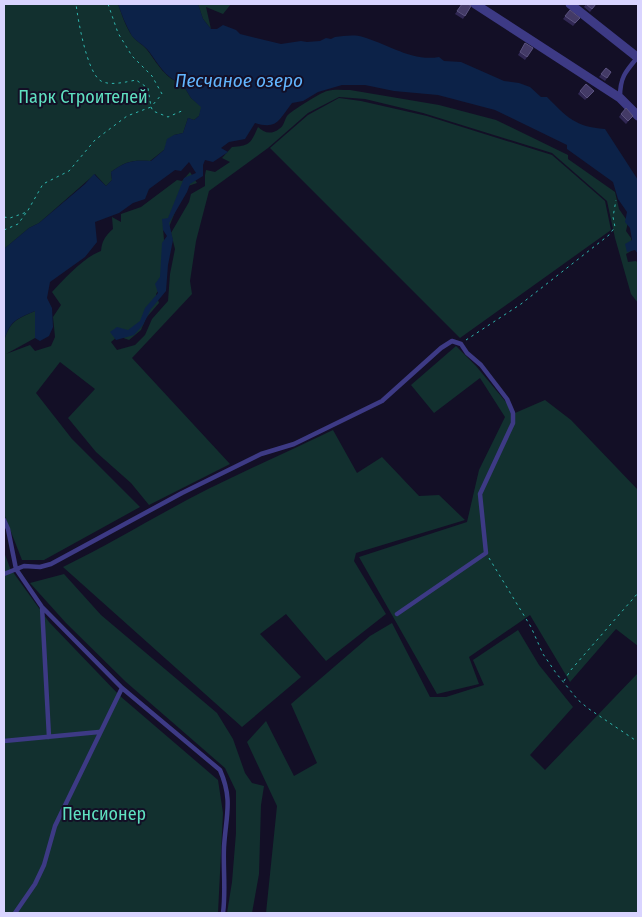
<svg xmlns="http://www.w3.org/2000/svg" width="642" height="917" font-family="'Fira Sans Condensed',sans-serif">
<style>
.green{fill:#12302f}
.water{fill:#0c2248}
.lines{fill:none;stroke-linecap:round;stroke-linejoin:round}
.path{stroke:#2fb8b0;stroke-width:1;stroke-dasharray:2.5 4;stroke-linecap:butt}
.lane{stroke:#3d3a85;stroke-width:4.5}
.street{stroke:#3d3a85;stroke-width:9}
.wall{fill:#312854}
.building{fill:#433a66;stroke:#5a527e}
.labels{text-anchor:middle;dominant-baseline:central;stroke-width:4;stroke-linejoin:round;paint-order:stroke}
.park-label{font-size:18px;fill:#5fe0c0;stroke:#130f26}
.water-label{font-size:19px;font-style:italic;fill:#62b6ff;stroke:#130f26}
</style>
<rect width="100%" height="100%" fill="#130f26"/>
<path class="green" d="M4,4H118C122,15 126,28 133,37C137,42 144,45 148,51C157,63 166,80 182,83L191,98L202,107L199,116L194,120L188,118L183,133L174,135L164,150L150,161C132,160 126,161 111,172L112,180L106,186L95,174L39,223L29,228L4,249Z
M198,4H231L223,14L206,7L211,29L203,19Z
M350,90L439,105L496,120L568,155V159L615,192L619,209L628,222L626,231L631,238L633,250L626,254L628,262L636,261L638,263V303L631,294L615,238L607,201L552,153L423,113L365,99L339,97L308,113L268,148L209,191L196,241L190,281L192,294L132,358L230,464L149,505L131,483L96,452L68,418L95,389L60,362L36,393L72,439L140,507L44,560H22L4,514V341C10,321 17,319 35,311V338L6,354L30,345L35,351L51,346L55,337L53,317L61,305L52,292C64,279 84,257 101,251C102,241 105,236 113,229L112,217L121,222V214L141,207L177,180L182,181L190,172L197,183L185,187L169,227L163,228L164,240L161,287L156,294L159,303L146,318L141,330L129,340L118,336L111,342L117,350L135,345L145,335L152,319L168,301L170,274L175,249L171,233L189,202L191,194L205,186V175L206,170L215,172L230,162L222,158L232,147C250,146 251,143 258,127C264,133 271,135 279,129C284,126 284,121 287,116C291,111 320,93 327,91C334,89 343,90 350,90Z
M339,98L361,101L427,116L552,155L605,201L611,230L460,338L270,148L308,115Z
M456,346L476,366L515,413L545,400L571,420L638,490V646L616,629L570,682L530,615L469,657L479,684L437,694L359,557L467,522L479,470L505,417L480,378L434,413L411,385Z
M333,430L357,473L382,457L419,496L439,495L465,520L356,553L354,561L386,614L326,661L286,614L260,634L301,677L242,727L63,567C112,543 159,514 208,489C249,469 291,450 333,430Z
M4,552L10,568L49,622L120,696L218,780L223,813L218,913H4Z
M64,574L101,615L217,713L233,739L245,773L252,783L264,786L261,805L259,874L252,913H227L232,882L236,833V791L225,768L126,682L66,623L30,583Z
M392,623L430,697H446L484,685L473,660L518,630L539,665L573,707L530,755L545,770L638,673V913H266L277,806L247,742L266,721L294,776L317,763L291,704L370,636Z"/>
<path class="water" d="M118,4H198L203,19L211,29H217L223,25L236,30L240,34L281,44L301,41L307,42L320,41L326,38L331,39L335,37C344,36 354,34 363,37C387,44 413,62 439,57L444,61L461,62L504,81L519,83L530,87L541,97H547C567,117 575,127 605,129L638,180V254L635,250L627,252L625,244L632,240L630,228L625,222L627,212L618,199L613,182L567,149V145L495,110L438,95L394,91L365,85H342L318,92L303,101L292,103C279,120 277,130 255,123L245,139L229,142L221,148L228,152L213,162L205,160L203,165V176L190,184L187,192L169,223L173,240L168,265L166,291L151,309L143,325L134,335L116,340L110,332L117,327L128,330L140,321L145,308L158,293L155,284L160,277L162,243L167,236L163,230L162,219L168,218L184,178L196,173L189,162L181,171L175,170L149,189L145,199L133,203L119,213L95,222L97,242L85,257L50,282L47,298L52,308L53,327L49,336L40,341L35,338V311C16,319 10,321 4,341V249L29,228L39,223L85,184L94,174L106,186L112,180L111,172C126,161 132,160 151,161L164,150L167,139L174,135L183,133L188,118L194,120L199,116L201,107L191,98L182,83C165,79 157,61 147,49C142,44 136,41 132,36C126,26 122,15 118,4Z"/>
<g class="lines">
<path class="path" d="M108,4L118,33L132,56L152,76L162,94L151,107L153,111L168,117L184,110
M4,217L10,218L27,212L43,184L69,171L95,140L127,116L151,107L148,88L136,80C126,82 110,86 101,81C87,73 78,20 76,4
M4,230L18,224L26,213
M466,340L521,304L609,235L615,227L613,217L616,200
M489,558L531,627L543,654L556,673L578,700L589,709L638,742
M564,681L570,671L638,593"/>
<path class="lane" d="M620,97C620,78 625,72 637,58
M4,520L8,529L16,569L42,607L122,688L220,770C233,800 226,815 224,847C223,869 226,891 223,913
M4,574L24,566L40,567L51,564L182,493L261,454L294,444L382,401L441,348L452,341L461,344L467,353L481,365L507,399L513,413V423L480,494L486,553L397,614
M42,607L49,737
M4,741L99,732
M15,913L35,884L44,865L55,826L122,688"/>
<path class="street" d="M475,4L620,98L638,116
M570,4L637,57"/>
</g>
<path class="wall" d="M462,4L471,6L463,19L455,14Z
M586,4H596L590,12L584,7Z
M570,10L580,18L573,26L563,19Z
M525,43L533,48L525,60L518,55Z
M606,68L611,72L605,81L599,77Z
M580,91H594L585,100L578,94Z
M621,114L631,118L626,124L619,117Z"/>
<path class="building" d="M462,4H468L471,6L465,16L457,11Z
M586,4H596L592,9Z
M570,10L580,18L575,23L565,16Z
M525,43L533,48L527,57L520,52Z
M606,68L611,72L607,78L601,74Z
M586,84L594,91L587,98L580,91Z
M626,108L633,116L628,121L621,114Z"/>
<g class="labels">
<g class="park-label">
<text x="83" y="97">Парк Строителей</text>
<text x="104" y="814">Пенсионер</text>
</g>
<g class="water-label">
<text x="239" y="80">Песчаное озеро</text>
</g>
</g>
<rect width="642" height="917" fill="none" stroke="#d9d4ff" stroke-width="10"/>
</svg>
